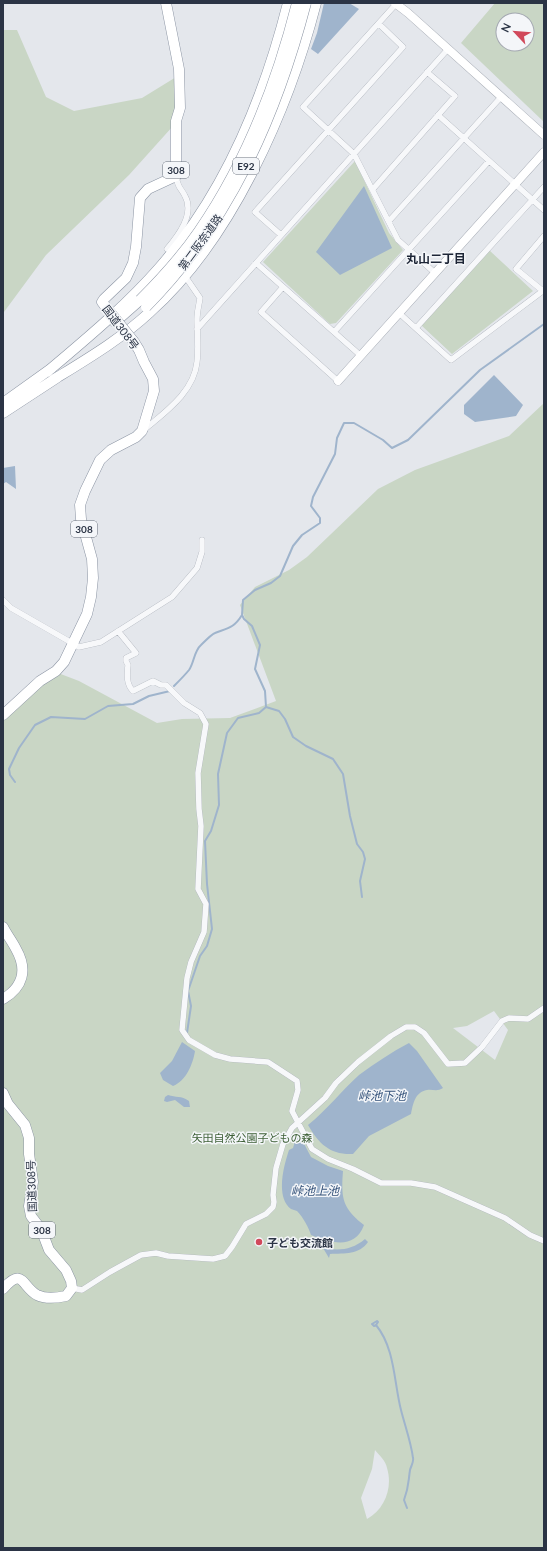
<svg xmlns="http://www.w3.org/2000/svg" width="547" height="1551" font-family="Lato,'Noto Sans JP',sans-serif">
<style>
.green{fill:#c9d6c5;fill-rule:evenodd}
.water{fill:#9fb4cc}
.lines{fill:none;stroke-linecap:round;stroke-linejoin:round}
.stream{stroke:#9fb4cc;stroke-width:2}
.street-casing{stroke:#a9aeb7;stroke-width:6}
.secondary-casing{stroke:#a9aeb7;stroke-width:9}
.highway-casing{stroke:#8b94a3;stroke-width:11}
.street{stroke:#f7f8fa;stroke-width:5.5}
.secondary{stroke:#fff;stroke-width:8}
.highway{stroke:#fff;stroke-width:10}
.highway-bridge-casing{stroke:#8b94a3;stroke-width:11;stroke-linecap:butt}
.highway-bridge{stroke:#fff;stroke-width:10}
.poi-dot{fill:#d1495b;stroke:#f4f6f9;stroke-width:1.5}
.labels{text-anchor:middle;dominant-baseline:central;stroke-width:3;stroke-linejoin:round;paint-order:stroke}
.shield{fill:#f4f6f9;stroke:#676e7b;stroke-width:1}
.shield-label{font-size:10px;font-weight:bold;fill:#2b3445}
.street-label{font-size:11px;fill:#2b3445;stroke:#f4f6f9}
.park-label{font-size:11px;fill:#3f6138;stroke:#f4f6f9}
.poi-label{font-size:11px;font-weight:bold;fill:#2b3445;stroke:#f4f6f9;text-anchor:start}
.neighbourhood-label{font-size:12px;font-weight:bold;fill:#1d2536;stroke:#f4f6f9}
.water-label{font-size:12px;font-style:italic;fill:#34527a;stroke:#f4f6f9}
</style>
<rect width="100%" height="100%" fill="#e4e7ec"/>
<path class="green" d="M495,3H544V122L461,43ZM503,20H527V44H503Z
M3,30H17L46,97L74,111L142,98L181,74L185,99L182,116L129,175L46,255L4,312Z
M355,161L389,233L403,250L336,323L330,324L263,262Z
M489,250L533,291L452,354L421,325Z
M544,403V1548H3V711L58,673L79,681L157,723L182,719L230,718L276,701L240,605L255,587L289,570L307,557L378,489L415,470L509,436ZM494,1011L508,1030L495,1060L453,1028L467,1026ZM375,1450C379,1455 386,1461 387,1468C393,1487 385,1509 367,1519L361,1498L372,1469Z"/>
<path class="water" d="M324,3H349L359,9L318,54L311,49L317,33Z
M364,186L392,248L340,275L316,252Z
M494,375L523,405L516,416L475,422L464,414V405Z
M15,466L16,489L6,482L3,484V468Z
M182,1042L195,1051C193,1064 186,1081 173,1086L163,1080L160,1073L172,1061Z
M409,1043L417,1051L443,1088C437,1092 433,1089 427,1090C415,1092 413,1104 411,1114L369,1136L353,1154C330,1155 319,1144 308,1125C327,1110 341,1091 359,1075C375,1063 392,1052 409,1043Z
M168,1095C176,1098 181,1095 189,1101L190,1107H184L175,1100L167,1102L164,1101L165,1097Z
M296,1138H301L311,1157L328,1166L343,1171C341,1198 342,1208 364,1225C355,1250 331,1243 311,1235C309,1228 303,1217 297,1211C295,1210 293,1210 291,1209C275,1197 284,1165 289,1150L293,1148Z
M365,1239L368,1242C359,1255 345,1253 330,1254L329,1258L323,1248C339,1251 352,1250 365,1239Z"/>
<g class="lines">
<path class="stream" d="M174,686C179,681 185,675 189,670C194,663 194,651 201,645C204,642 212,634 215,633C228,628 234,628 242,615
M266,707L279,711L285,719L293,737L306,746L333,759L343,774L350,816L357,844L363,852L365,859L360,881L362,897
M15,782L10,775L9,769L19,748L35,725L51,717L85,719L108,706L133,704L149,696L170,691
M187,1033L191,1006L188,991L200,956L207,946L212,929L207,884L205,841L211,831L219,805L218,774L227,733L238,718L259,713L266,707L265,691L255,669L260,645L252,626L244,619L242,615L243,600L255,590L271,583L280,576L293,546L302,535L320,523V518L311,506L313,497L335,454L337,438L344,423H354L383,440L392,448L408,440L480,370L544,324
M376,1325L378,1322L377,1321L372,1324L374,1326L376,1325C395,1348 394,1383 401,1410C405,1426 411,1442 413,1458C414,1462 411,1466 410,1470C408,1483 409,1487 404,1500L407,1508"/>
<defs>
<path id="street" d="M396,4L303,107L354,154L398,240L435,273
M438,115L544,210
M373,189L455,96L427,72
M389,221L501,97
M281,235L255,212L403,47L379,24
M167,249C178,236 195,214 185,196C180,186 178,189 176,176
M256,263L360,355
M283,287L261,312L338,381
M543,291L516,269L544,236
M399,313L451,360L544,290
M416,328L544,187
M197,329L448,49
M334,332L489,161
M144,430C165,412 194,392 197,362C199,347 197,333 197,319C197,312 199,305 200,298L187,279
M3,600L11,608L79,647L101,642L172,597L197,568L202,552V540
M118,631L136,653L126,658V661L128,665C127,674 126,684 133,691L153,681L161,685H166L184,703L200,713L206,724L198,773L199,809L201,826L198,889L206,904L204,932L191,962L187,978L182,1030L189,1040L215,1055L230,1059L268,1062L297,1081L298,1090L292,1111L312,1149L328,1159L353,1169L381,1183H411L435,1187L505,1218L530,1235L544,1241
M72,1288L82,1290L110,1272L141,1255L156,1253L168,1256L213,1259L225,1256L232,1247L246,1224L266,1214L273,1207L274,1202L273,1195L276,1168L283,1144L292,1128L325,1098L336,1083L358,1062L391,1036L406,1027H415L424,1033L448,1064L465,1063L482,1047L502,1021L509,1018L528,1019L544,1008"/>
<path id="secondary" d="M395,3L408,13L544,135
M338,381L544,152"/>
<path id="highway" d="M105,306L102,302L104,299L126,278L133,263L136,247L140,198L148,189L176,176V121L180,108L179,69L166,3
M115,322L140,300
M47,372C86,339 126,306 160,267C225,193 264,98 288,3
M53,380C87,359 121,339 150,312C232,239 289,108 316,3
M3,403L52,368
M3,413L58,377
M3,715L40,681L56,671L64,662L87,614L91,597L93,578L92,559L81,519L80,505L85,491L100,460L111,450L136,437L142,431L154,391L153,379L144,362L139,350L134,342
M3,927C7,935 12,941 16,949C28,970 23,987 3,999
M3,1093L8,1104L25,1125L29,1138V1154L33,1182L29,1206L31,1216L41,1229L49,1250L66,1270L71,1281L72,1288L66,1296C57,1298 45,1299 37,1295C22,1287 23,1266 3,1289"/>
</defs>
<use href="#street" class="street-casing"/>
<use href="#secondary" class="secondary-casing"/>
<use href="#highway" class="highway-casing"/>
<use href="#street" class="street"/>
<use href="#secondary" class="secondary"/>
<use href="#highway" class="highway"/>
<defs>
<path id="highway-bridge" d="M140,300C161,279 182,256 199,231C246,163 277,82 297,3
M105,306L134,342
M146,307C230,222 276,117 306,3"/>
</defs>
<use href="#highway-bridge" class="highway-bridge-casing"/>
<use href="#highway-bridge" class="highway-bridge"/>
</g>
<circle class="poi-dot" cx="259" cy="1242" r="4"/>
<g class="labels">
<g class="shield">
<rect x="233" y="158" width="26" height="16" rx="3"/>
<rect x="163" y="162" width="26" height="16" rx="3"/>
<rect x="71" y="521" width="26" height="16" rx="3"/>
<rect x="29" y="1222" width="26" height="16" rx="3"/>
</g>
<g class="shield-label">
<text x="246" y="166">E92</text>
<text x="176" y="170">308</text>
<text x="84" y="529">308</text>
<text x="42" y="1230">308</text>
</g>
<g class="street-label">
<text transform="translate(200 242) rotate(-54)">第二阪奈道路</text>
<text transform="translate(121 327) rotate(53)">国道308号</text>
<text transform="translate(31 1186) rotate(-92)">国道308号</text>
</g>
<g class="park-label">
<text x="252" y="1137">矢田自然公園子どもの森</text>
</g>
<g class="poi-label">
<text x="267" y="1242">子ども交流館</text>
</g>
<g class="neighbourhood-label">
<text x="436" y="258">丸山二丁目</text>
</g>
<g class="water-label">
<text x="382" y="1095">峠池下池</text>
<text x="315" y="1190">峠池上池</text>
</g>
</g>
<rect width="547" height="1551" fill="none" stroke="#2b3445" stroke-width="8"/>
<g transform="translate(515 32) rotate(296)"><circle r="19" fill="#f4f6f9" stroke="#a4a8b1"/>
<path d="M0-3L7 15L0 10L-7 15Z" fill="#d1495b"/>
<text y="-6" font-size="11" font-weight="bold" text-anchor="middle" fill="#2b3445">N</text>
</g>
</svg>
